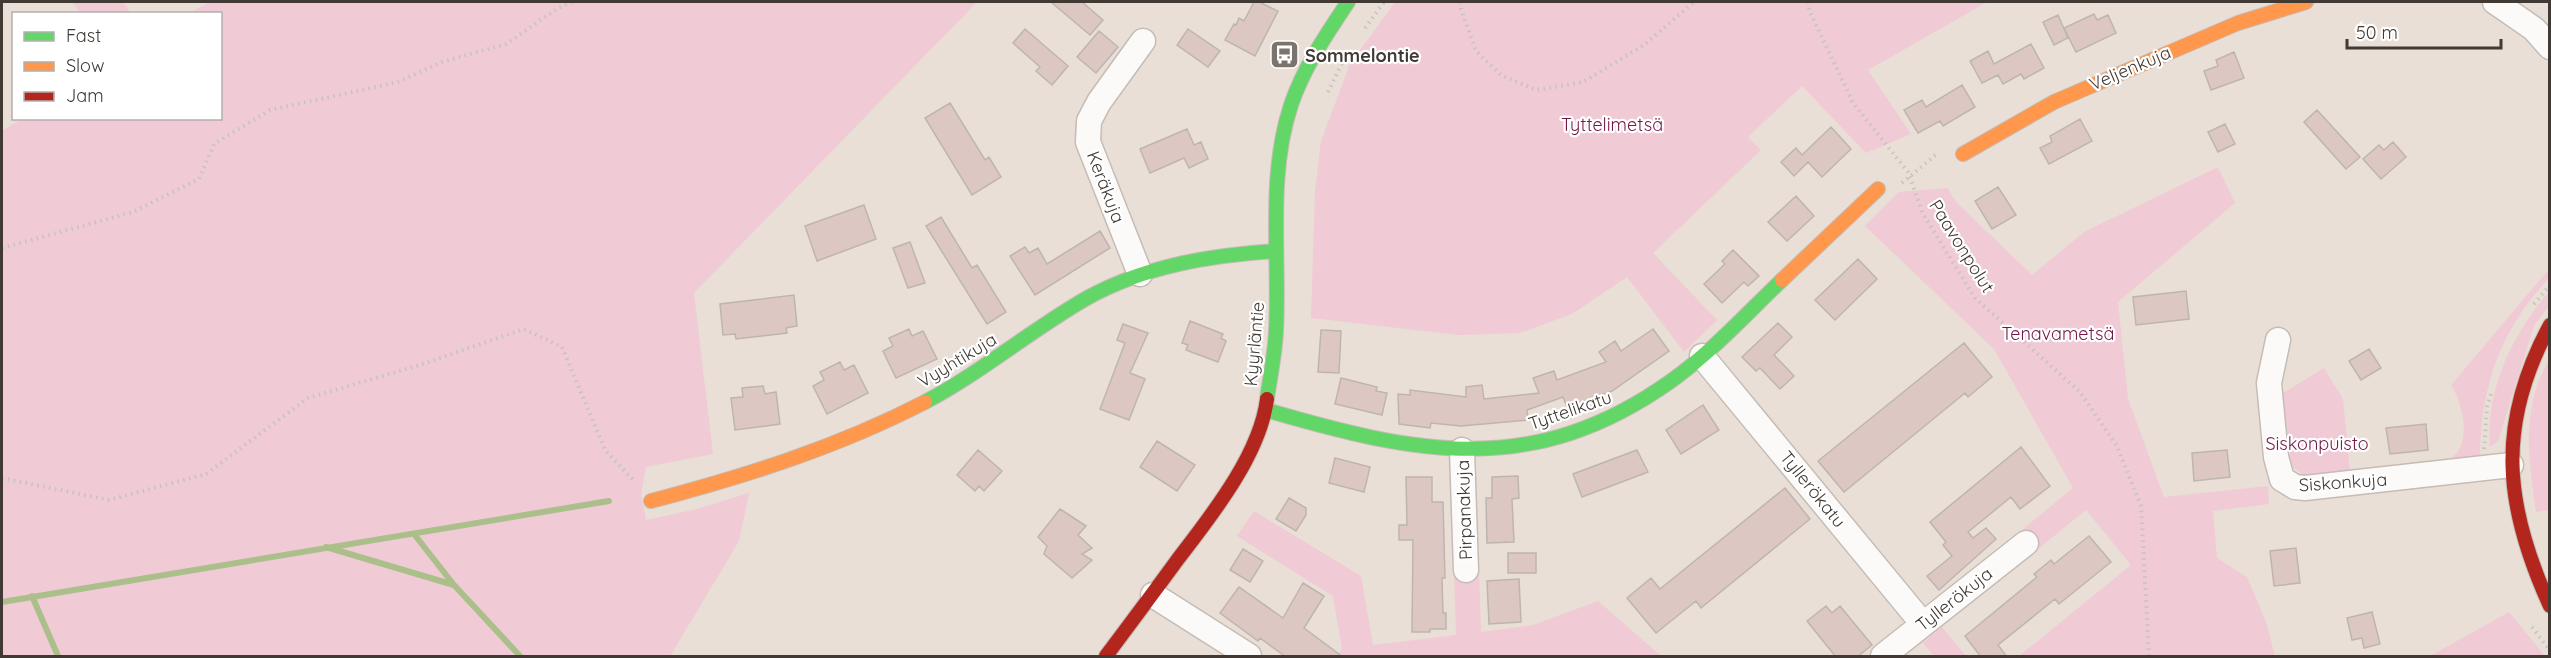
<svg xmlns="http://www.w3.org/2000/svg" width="2551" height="658" font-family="Quicksand,sans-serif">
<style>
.green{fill:#f0cad4}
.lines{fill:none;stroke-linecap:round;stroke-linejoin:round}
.stream{stroke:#abbf8a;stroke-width:6}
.building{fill:#dcc7c2;stroke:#beb5b0;stroke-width:1.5}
.street-casing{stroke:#c4bcb5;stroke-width:27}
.fast-casing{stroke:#c4bcb5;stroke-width:16}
.slow-casing{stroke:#c4bcb5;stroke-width:16}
.jam-casing{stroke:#c4bcb5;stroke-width:16}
.path{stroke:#c6c3c1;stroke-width:4;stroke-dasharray:1.5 4.5;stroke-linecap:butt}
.street{stroke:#fcfaf9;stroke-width:24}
.fast{stroke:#63d668;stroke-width:14}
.slow{stroke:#ff974d;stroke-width:14}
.jam{stroke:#b3261e;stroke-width:14}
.labels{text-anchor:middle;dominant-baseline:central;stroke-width:4.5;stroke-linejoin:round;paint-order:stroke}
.poi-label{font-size:18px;font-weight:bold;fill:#403934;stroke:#fff;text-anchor:start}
.street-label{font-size:18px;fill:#403934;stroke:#fff}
.park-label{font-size:18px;fill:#741848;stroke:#fff}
</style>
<rect width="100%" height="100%" fill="#e9dfd7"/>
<path class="green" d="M72,2H123L131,13H80Z
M210,2H977L694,293L713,454L646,467L641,494L646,520L697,509L749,493L739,541L670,656H2V131L22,119L220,118V14L190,13Z
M1395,2H1987L1868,70L1911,134L1866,153L1802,86L1748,137L1761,150L1653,253L1717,320L1684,352L1627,277L1572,314L1520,333L1459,335L1311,318L1315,191L1321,141L1350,64Z
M2218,167L2235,203L2118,302L2128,399L2164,497L2268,486L2269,504L2213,511L2217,558L2247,577L2266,622L2275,656H2019L2131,565L2086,510L2038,549L2022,530L2073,488L1994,349L1865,226L1899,192L1947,188L1956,202L2032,275L2084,232Z
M2549,269V278C2500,330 2480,388 2480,459L2477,462L2450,459C2473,445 2463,404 2451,385Z
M2549,292V306L2534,326L2498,441L2490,447C2485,391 2513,333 2549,292Z
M2549,359V510L2536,512C2530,472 2524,428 2536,389C2539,379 2545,368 2549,359Z
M2324,368L2343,399L2350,471L2303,475L2291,466L2283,393Z
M1254,511L1361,576L1373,645L1456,635L1454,573H1479L1481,632L1533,625L1598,601L1661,656H1337L1342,649L1333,596L1237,536Z
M2509,612L2545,656H2430Z
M1942,627L1966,656H1934L1923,643Z"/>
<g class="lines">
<path class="stream" d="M414,534L454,585
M326,547L454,585L520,656
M32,596L58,656
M2,602L609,501"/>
</g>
<path class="building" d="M1051,2H1082L1103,20L1090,35Z
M1254,2H1259L1278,11L1255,56L1225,40L1234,24L1236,25L1239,18L1244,21Z
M2094,14L2097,20L2108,15L2116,33L2076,52L2064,28Z
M2058,15L2068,38L2054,45L2043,22Z
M1025,29L1068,66L1052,85L1036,71L1040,67L1013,43Z
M1188,29L1220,51L1208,67L1177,45Z
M1099,31L1118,47L1096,73L1077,57Z
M2031,44L2044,68L2024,79L2021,74L2003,84L1998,75L1982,83L1970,61L1988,51L1994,64Z
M2234,52L2244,78L2211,90L2204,71L2218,66L2216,60Z
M1962,85L1975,107L1943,126L1940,121L1918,133L1904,110L1922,100L1926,107Z
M950,103L985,160L989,157L1001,177L972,195L925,118Z
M2317,110L2360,157L2346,169L2304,122Z
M2080,119L2092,141L2049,164L2040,148L2052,142L2050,136Z
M2225,124L2235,144L2218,152L2208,132Z
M1831,127L1851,149L1822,177L1808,162L1794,176L1781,162L1796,148L1802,155Z
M1187,129L1194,145L1201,142L1208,159L1189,168L1184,158L1150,173L1140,149Z
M2393,142L2406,157L2381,179L2363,159L2379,145L2384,150Z
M1998,187L2016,215L1992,229L1975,201Z
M1796,196L1814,216L1787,241L1768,222Z
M864,205L876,239L817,261L805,226Z
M941,217L972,268L977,265L1006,312L987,324L926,226Z
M1100,231L1110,248L1035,295L1010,256L1025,247L1029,253L1038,248L1047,264Z
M910,242L925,283L908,288L893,248Z
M1733,250L1759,276L1748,286L1744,282L1722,303L1704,284L1725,264L1722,261Z
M1858,259L1877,279L1835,320L1815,300Z
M2186,291L2189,319L2136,325L2133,297Z
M794,295L797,326L786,328L787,333L736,339L735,334L723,335L720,304Z
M1190,321L1223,334L1221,338L1226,341L1218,362L1186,350L1188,345L1182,343Z
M1778,323L1792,337L1774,355L1794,376L1780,389L1760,368L1756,371L1742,357Z
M1123,324L1148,333L1130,373L1145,379L1129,420L1100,409L1125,343L1117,340Z
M909,329L912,336L923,331L937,359L896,378L883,351L893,346L889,338Z
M1653,329L1669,351L1612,391L1567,407L1563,397L1527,410L1528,420L1461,426L1431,423L1430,428L1399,424L1398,394L1410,395V390L1466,397V387L1482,385L1484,399L1539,393L1533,378L1554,371L1557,380L1606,362L1599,352L1615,341L1621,351Z
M1321,330L1341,331L1339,373L1318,372Z
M1964,343L1992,377L1968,397L1965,393L1844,492L1818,461Z
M2369,349L2381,368L2361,380L2349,361Z
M840,362L844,370L854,365L868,393L827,414L813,386L824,380L820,372Z
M1341,378L1377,387L1376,391L1387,393L1382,415L1335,404Z
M763,386L765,394L776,392L780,424L735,430L731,398L743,397L742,388Z
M1703,405L1719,430L1681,454L1666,430Z
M2426,424L2428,450L2390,454L2386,428Z
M1157,441L1195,465L1177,491L1140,467Z
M2021,447L2050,486L2020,509L2011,497L1968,532L1973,538L1986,528L1996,539L1939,590L1927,576L1952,556L1943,545L1946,542L1930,522Z
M978,450L1002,471L984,491L979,486L975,491L957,475Z
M1637,450L1648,472L1582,497L1573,474Z
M2227,450L2230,477L2194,481L2192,453Z
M1335,458L1370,467L1364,492L1329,483Z
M1518,476L1519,498L1512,499L1514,542L1487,543L1486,498H1492V477Z
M1406,477H1432V502H1443L1445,578H1442L1443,613H1446V629H1430V632H1412L1413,540H1399V525H1407Z
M1785,488L1810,519L1701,608L1696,601L1656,633L1627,598L1651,578L1660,589Z
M1289,498L1306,508V515L1296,531L1276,519Z
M1060,509L1086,526L1078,535L1092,548L1082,554L1092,560L1072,578L1044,554L1047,546L1038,537Z
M2089,536L2111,562L2059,604L2055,599L1998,645L2007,657H1981L1965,636L2037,577L2034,574L2051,560L2054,564Z
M2296,548L2300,583L2274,586L2270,551Z
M1243,549L1263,561L1250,582L1230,570Z
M1508,553H1536V573H1508Z
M1519,579L1521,622L1489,624L1487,581Z
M1303,583L1324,596L1304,628L1343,657H1286L1260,638L1258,641L1220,613L1239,587L1283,618Z
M1826,606L1832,613L1840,606L1872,645L1857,657H1836L1807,621Z
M2372,612L2380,644L2364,648L2362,638L2352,640L2347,618Z"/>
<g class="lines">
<defs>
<path id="street" d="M2495,2L2534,29L2550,47
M1140,274L1088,142L1089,121L1099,102L1143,41
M2278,340L2269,383L2276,457L2282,479L2295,487L2305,488L2511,465
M1702,356L1923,624
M1462,450L1466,570
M1153,595L1249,656
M1883,656L2026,543"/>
<path id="fast" d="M1267,399C1270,377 1275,354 1276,331C1280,257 1267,177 1291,105C1304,67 1326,35 1348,2
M925,402C982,372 1031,330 1087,298C1145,266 1211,255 1276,251
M1266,410C1417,454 1533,479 1671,381C1712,352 1746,314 1782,280"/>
<path id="slow" d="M1963,154L2054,102L2238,23L2306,2
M1782,280L1878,189
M651,501C746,476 838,447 925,402"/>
<path id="jam" d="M2550,325C2496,425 2504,505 2550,606
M1106,656C1130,624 1154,592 1178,559C1211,516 1260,455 1267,399"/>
</defs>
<use href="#street" class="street-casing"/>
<use href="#fast" class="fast-casing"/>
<use href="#slow" class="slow-casing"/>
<use href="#jam" class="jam-casing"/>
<path class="path" d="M1461,2V9L1476,51L1501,75L1536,90L1583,82L1644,45L1694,2
M1808,2L1810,12L1853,103L1908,172L1923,214L1975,298L2079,391L2117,446L2141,506L2149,656
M1365,28L1384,2
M1328,92L1343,61
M1902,183L1938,153
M2,248L133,212L199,179L214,144L270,110L398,82L442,62L506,44L558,8L572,2
M2534,304L2550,285
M2484,449L2487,407L2492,391
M2,478L109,500L206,474L308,398L420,365L524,329L562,347L605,450L635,482
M2532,627L2550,651"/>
<use href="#street" class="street"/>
<use href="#fast" class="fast"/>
<use href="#slow" class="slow"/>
<use href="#jam" class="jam"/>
</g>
<defs>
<symbol id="bus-square" viewBox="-11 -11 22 22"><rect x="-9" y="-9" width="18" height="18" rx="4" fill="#7b736d" stroke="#fff"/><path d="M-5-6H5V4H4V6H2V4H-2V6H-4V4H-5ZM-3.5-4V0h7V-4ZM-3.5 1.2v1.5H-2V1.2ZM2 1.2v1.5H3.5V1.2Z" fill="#fff"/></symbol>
</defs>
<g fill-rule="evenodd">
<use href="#bus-square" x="1268" y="38" width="33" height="33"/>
</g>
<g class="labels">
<g class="poi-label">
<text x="1305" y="55">Sommelontie</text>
</g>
<g class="street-label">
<text transform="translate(2130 68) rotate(-23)">Veljenkuja</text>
<text transform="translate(1106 187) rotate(69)">Keräkuja</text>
<text transform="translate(1962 246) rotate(58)">Paavonpolut</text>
<text transform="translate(1254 344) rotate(-85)">Kyyrläntie</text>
<text transform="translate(957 360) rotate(-31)">Vyyhtikuja</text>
<text transform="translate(1570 410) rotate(-19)">Tyttelikatu</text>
<text transform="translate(2343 482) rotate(-4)">Siskonkuja</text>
<text transform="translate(1813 489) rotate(51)">Tyllerökatu</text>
<text transform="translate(1464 510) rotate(-92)">Pirpanakuja</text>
<text transform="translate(1954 599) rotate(-38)">Tyllerökuja</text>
</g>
<g class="park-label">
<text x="1612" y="124">Tyttelimetsä</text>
<text x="2058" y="333">Tenavametsä</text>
<text x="2317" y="443">Siskonpuisto</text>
</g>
</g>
<rect width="2551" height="658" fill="none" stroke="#403934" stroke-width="6"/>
<rect x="12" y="12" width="210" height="108" fill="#ffffff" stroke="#b3b0ae" stroke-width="1.5"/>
<rect x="24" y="32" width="30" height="9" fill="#63d668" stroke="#b3b0ae" stroke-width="1.5"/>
<text x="66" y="42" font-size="18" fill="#403934">Fast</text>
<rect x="24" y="62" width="30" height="9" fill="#ff974d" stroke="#b3b0ae" stroke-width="1.5"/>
<text x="66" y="72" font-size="18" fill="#403934">Slow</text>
<rect x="24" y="92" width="30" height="9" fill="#b3261e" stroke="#b3b0ae" stroke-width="1.5"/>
<text x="66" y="102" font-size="18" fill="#403934">Jam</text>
<path d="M2347 39v9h154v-9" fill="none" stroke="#403934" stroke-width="3"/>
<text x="2356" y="39" font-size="18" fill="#403934" stroke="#ffffff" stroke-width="4.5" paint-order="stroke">50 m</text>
</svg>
